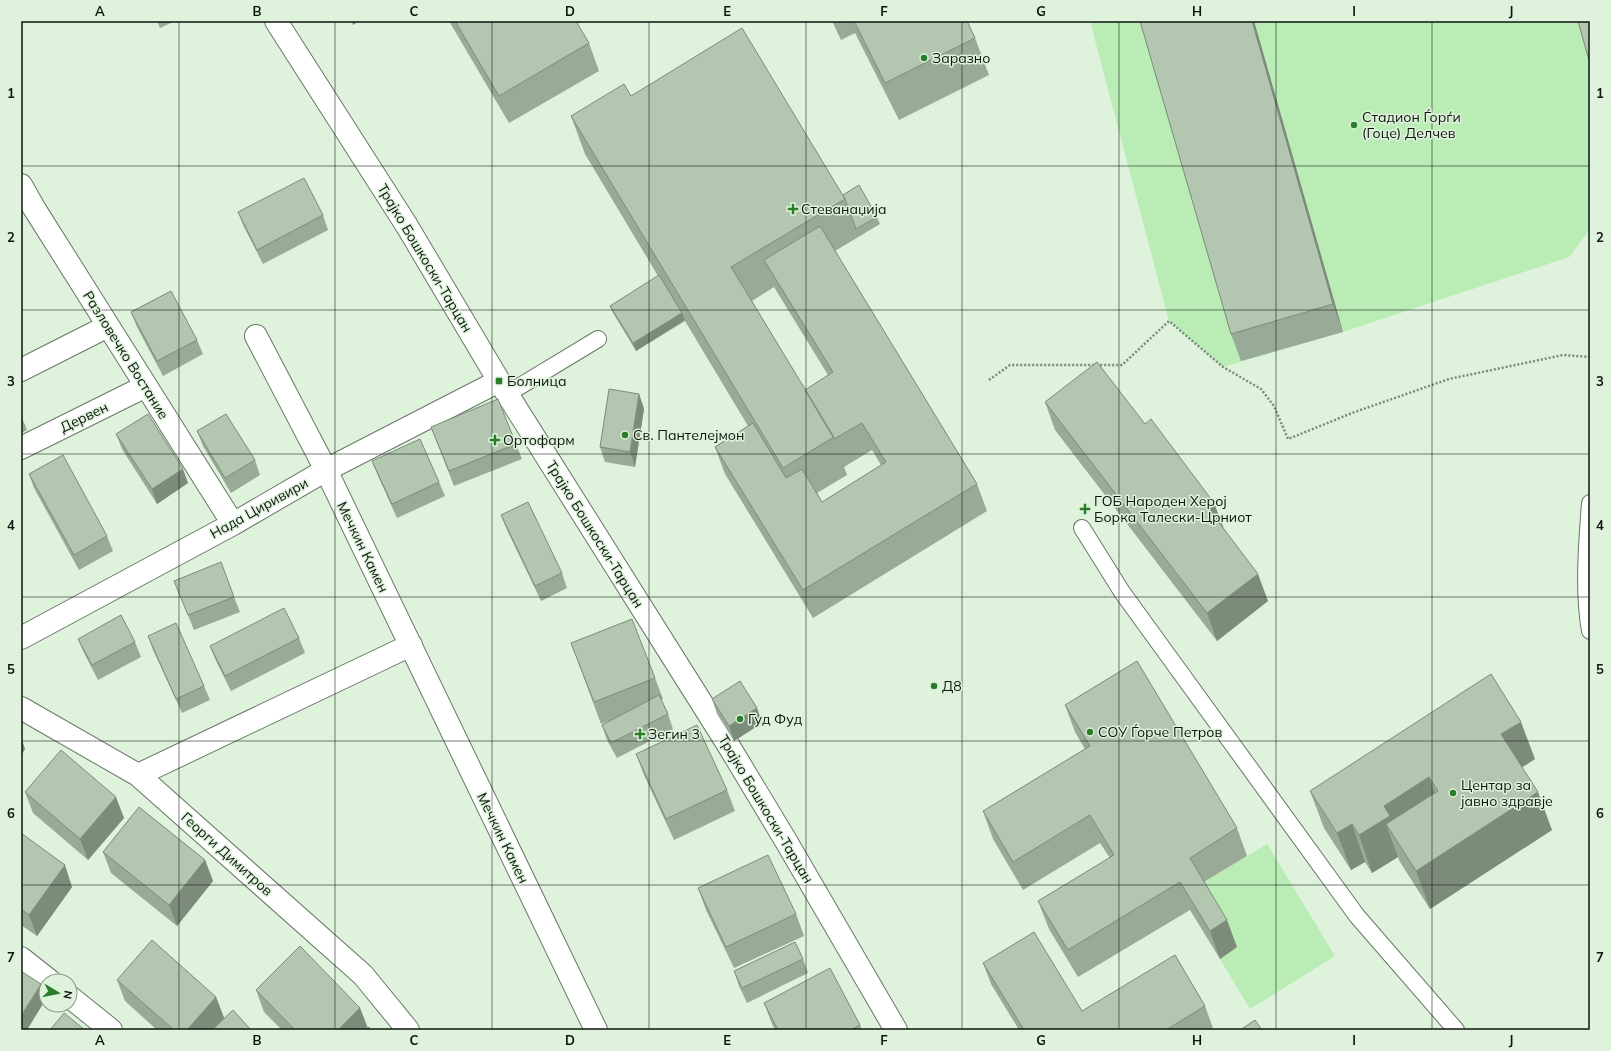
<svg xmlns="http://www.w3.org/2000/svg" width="1611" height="1051" font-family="Mulish,sans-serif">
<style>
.pitch{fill:#baecb6}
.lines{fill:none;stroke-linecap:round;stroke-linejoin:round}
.lane-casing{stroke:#677965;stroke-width:18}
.street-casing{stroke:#677965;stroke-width:24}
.path{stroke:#7b897a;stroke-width:2.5;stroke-dasharray:2 2;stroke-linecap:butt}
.lane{stroke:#fff;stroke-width:16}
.street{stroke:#fff;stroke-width:22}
.wall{fill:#99aa97;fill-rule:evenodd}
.shaded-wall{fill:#7d8b7b}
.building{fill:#b2c6b0;stroke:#7d8b7b}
.grid{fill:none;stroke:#0e150e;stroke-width:1;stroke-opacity:0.55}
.poi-dot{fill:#2a7d29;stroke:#def2dc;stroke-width:1.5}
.labels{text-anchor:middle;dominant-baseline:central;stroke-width:3;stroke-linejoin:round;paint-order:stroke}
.poi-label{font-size:14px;fill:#0e150e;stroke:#def2dc;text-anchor:start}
.street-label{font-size:14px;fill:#0e150e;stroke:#def2dc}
.neatline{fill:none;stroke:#0e150e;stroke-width:1.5}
.grid-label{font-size:13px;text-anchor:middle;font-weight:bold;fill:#0e150e}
</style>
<rect width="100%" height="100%" fill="#def2dc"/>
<path class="pitch" d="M1090,21H1590V229L1569,257L1343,332L1223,367L1169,321Z
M1267,844L1335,956L1250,1009L1220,959L1237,947L1200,885Z"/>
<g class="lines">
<defs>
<path id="lane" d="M507,394L598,339
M1590,503C1587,543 1583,591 1590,631
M1082,528L1122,592L1357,916L1456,1030"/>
<path id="street" d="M276,21L407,226L499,381L730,748L786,841L896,1030
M21,185L34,208L233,524
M256,336L326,470L596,1030
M21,370L108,326
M21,448L146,386
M21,638L233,524L326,470L499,381
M21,708L138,775L363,975L408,1030
M138,775L411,645
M21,958L50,981
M70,997L111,1030"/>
</defs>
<use href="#lane" class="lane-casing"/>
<use href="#street" class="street-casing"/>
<path class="path" d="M989,380L1010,365H1122L1169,321L1223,367L1261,389L1274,406L1288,439L1352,413L1449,379L1563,355L1590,357"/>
<use href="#lane" class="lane"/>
<use href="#street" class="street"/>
</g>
<path class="wall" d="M157,21H175L160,28Z
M449,21H582L577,24L589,43L599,71L509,123Z
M832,21H967L975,38L989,75L899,120L855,33L841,40Z
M1254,21L1343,332L1241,361L1231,334Z
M631,96L843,195L877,217L880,224L835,251L977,484L987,511L813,618L725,474L715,447L748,426L685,321L636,351L613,313L610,306L658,276L585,154L571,116ZM774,287L828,375L805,390L752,301ZM872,450L881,465L822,502L817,493L847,475L844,467Z
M238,212L323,215L328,230L263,264L244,227Z
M131,312L197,340L203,354L163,376L137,327Z
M639,394L644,409L635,467L605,462L600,447Z
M1045,402L1145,424L1214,503L1224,529L1268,601L1217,641L1055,430Z
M21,415L27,430L21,433Z
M431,427L516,444L522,459L454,486Z
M197,431L255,460L260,475L231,493L203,446Z
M116,434L188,483L157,504L122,449Z
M372,461L439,482L445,496L397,518L378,476Z
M29,474L107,536L113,551L79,570L34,488Z
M501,515L562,573L567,588L541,601L507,530Z
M174,581L234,597L240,612L194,630Z
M148,636L204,686L210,700L182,713L153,650Z
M299,638L305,653L231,691L216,661L210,646Z
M78,639L135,642L141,657L98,680L84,653Z
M571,643L655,678L663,699L661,700L668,714L673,729L617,758L607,740L602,725L616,718L601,724Z
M712,699L757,708L762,723L734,741L717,714Z
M1065,705L1237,828L1247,856L1204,882L1237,947L1220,959L1190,910L1078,977L1049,929L1038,901L1110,858L1100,843L1023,890L993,839L983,811L1085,749L1075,732Z
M636,754L727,790L735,811L674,840L644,775Z
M1535,759L1522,767L1552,830L1430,909L1400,862L1398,857L1372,873L1365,862L1351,870L1324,828L1310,791Z
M25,792L124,818L88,860L33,813Z
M21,833L72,887L37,936L21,925Z
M103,852L205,860L213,881L177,926L111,873Z
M698,888L796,914L804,936L734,968L706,910Z
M803,959L808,973L747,1003L739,986L734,971Z
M983,963L1082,1011L1205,1006L1213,1028L1210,1030H1019L991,984Z
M117,980L216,997L224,1018L251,1030H157L125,1001Z
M256,990L360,1008L368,1028L371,1030H282L264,1012Z
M764,1003L860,1025L862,1030H775L772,1024Z"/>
<path class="shaded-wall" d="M352,21H359L353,25Z
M1252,21H1254L1343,332L1333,304Z
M682,313L685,320L636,351L633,343Z
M639,394L644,409L635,467L630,452Z
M183,469L188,483L157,504L152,489Z
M1214,503L1224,530L1208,508Z
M1258,574L1268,601L1217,641L1207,613Z
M757,708L762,723L734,741L729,726Z
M1521,722L1535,759L1515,772L1501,734Z
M21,737L25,749L21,756Z
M1429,777L1442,814L1386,824L1398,857L1372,873L1359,835L1384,806Z
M1538,792L1552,830L1430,909L1416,871Z
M116,797L124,818L88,860L80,839Z
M1352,824L1365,862L1351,870L1337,833Z
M205,860L213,881L177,926L169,905Z
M65,865L72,887L37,936L29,915Z
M1227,920L1237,947L1220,959L1210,931Z
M41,984L46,997V999L27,1030H21V1016Z
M216,997L224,1018L214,1030H187Z
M360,1008L368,1029V1030H338Z"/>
<path class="building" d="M455,21H576L589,43L499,96Z
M854,21H967L975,38L885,83Z
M1140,21H1252L1333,304L1231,334Z
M1578,21H1590V64Z
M742,28L845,199L731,267L834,437L783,468L571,116L624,84L631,96Z
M304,178L323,215L257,250L238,212Z
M859,185L877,217L856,229L845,199L843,195Z
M820,226L977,484L803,590L715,447L753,423L786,478L802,469L822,502L886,462L862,423L834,439L805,390L833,372L764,260Z
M659,275L682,313L633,343L610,306Z
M171,291L197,340L157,361L131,312Z
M1097,362L1145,424L1151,419L1214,503L1208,508L1258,574L1207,613L1045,402Z
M609,389L639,394L630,452L600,447Z
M498,399L516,444L449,471L431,427Z
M148,414L183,469L152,489L116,434Z
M226,414L255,460L225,478L197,431Z
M420,439L439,482L392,504L372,461Z
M63,455L107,536L74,555L29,474Z
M528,502L562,573L535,586L501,515Z
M221,562L234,597L188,615L174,581Z
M284,608L299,638L225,676L210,646Z
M121,615L135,642L92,665L78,639Z
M632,619L655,678L594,702L571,643Z
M176,623L204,686L176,699L148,636Z
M1137,661L1237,828L1190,858L1227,920L1210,931L1180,882L1068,950L1038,901L1114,855L1090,815L1013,862L983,811L1090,746L1065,705Z
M1491,674L1521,722L1501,734L1538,792L1416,871L1386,824L1438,791L1429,777L1384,806L1390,816L1359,835L1352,824L1337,833L1310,791Z
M740,681L757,708L729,726L712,699Z
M659,695L668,714L611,743L602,725Z
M697,725L727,790L666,819L636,754Z
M61,750L116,797L80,839L25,792Z
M139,807L205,860L169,905L103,852Z
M21,833L65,865L29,915L21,909Z
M768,855L796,914L726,947L698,888Z
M1034,932L1082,1011L1175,955L1205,1006L1166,1030H1024L983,963Z
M152,940L216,997L187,1030H174L117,980Z
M795,942L803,959L742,988L734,971Z
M300,946L360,1008L338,1030H295L256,990Z
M830,968L860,1025L851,1030H778L764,1003Z
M21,971L41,984L21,1016Z
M233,1010L251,1030H212Z
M64,1013L85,1030H50Z
M1255,1020L1262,1030H1240Z
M369,1027L371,1030H366Z"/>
<path class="grid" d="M179,21V1030M335,21V1030M492,21V1030M649,21V1030M806,21V1030M962,21V1030M1119,21V1030M1276,21V1030M1432,21V1030M21,166H1590M21,310H1590M21,454H1590M21,597H1590M21,741H1590M21,885H1590"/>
<g class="poi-dot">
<circle cx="924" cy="58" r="4"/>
<circle cx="1354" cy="125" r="4"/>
<path d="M791 203h4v4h4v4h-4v4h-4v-4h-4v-4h4z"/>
<rect x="495" y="377" width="8" height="8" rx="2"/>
<circle cx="625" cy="435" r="4"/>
<path d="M493 434h4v4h4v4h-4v4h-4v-4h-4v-4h4z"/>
<path d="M1083 503h4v4h4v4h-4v4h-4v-4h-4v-4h4z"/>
<circle cx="934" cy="686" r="4"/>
<circle cx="740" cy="719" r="4"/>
<circle cx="1090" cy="732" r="4"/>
<path d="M638 728h4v4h4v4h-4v4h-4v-4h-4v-4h4z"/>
<circle cx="1453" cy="793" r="4"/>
</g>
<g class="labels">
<g class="poi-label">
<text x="932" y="58">Заразно</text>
<text x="1362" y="117">Стадион Ѓорѓи<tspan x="1362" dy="16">(Гоце) Делчев</tspan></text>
<text x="801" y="209">Стеванаџија</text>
<text x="507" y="381">Болница</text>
<text x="633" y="435">Св. Пантелејмон</text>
<text x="503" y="440">Ортофарм</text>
<text x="1094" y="501">ГОБ Народен Херој<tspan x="1094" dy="16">Борка Талески-Црниот</tspan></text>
<text x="942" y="686">Д8</text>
<text x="748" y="719">Гуд Фуд</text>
<text x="1098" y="732">СОУ Ѓорче Петров</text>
<text x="648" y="734">Зегин 3</text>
<text x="1461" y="785">Центар за<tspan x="1461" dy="16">јавно здравје</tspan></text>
</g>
<g class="street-label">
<text transform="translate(425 258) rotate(59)">Трајко Бошкоски-Тарцан</text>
<text transform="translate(126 355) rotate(58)">Разловечко Востание</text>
<text transform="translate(84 417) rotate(-26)">Дервен</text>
<text transform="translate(259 508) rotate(-29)">Нада Циривири</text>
<text transform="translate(595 534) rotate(58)">Трајко Бошкоски-Тарцан</text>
<text transform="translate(363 547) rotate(64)">Мечкин Камен</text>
<text transform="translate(766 809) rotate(59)">Трајко Бошкоски-Тарцан</text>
<text transform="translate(503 838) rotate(64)">Мечкин Камен</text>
<text transform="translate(227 854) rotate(42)">Георги Димитров</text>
</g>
</g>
<rect width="1611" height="1051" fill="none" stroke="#def2dc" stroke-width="44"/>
<g transform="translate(58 993) rotate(100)"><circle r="19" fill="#def2dc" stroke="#8b9a8a"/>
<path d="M0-3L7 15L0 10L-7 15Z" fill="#2a7d29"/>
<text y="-6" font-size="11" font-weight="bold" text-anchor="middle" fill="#0e150e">N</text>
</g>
<rect x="22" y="22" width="1567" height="1007" class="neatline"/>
<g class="grid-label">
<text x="100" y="16">A</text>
<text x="257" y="16">B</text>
<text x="414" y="16">C</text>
<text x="570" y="16">D</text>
<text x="727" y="16">E</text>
<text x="884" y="16">F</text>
<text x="1041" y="16">G</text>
<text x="1197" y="16">H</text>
<text x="1354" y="16">I</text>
<text x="1511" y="16">J</text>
<text x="11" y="98">1</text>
<text x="1600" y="98">1</text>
<text x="11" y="242">2</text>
<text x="1600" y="242">2</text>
<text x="11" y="386">3</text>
<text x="1600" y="386">3</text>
<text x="11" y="530">4</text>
<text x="1600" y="530">4</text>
<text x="11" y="674">5</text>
<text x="1600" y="674">5</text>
<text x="11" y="818">6</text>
<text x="1600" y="818">6</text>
<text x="11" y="962">7</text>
<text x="1600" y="962">7</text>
<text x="100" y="1045">A</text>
<text x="257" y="1045">B</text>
<text x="414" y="1045">C</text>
<text x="570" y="1045">D</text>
<text x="727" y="1045">E</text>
<text x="884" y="1045">F</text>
<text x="1041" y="1045">G</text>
<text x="1197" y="1045">H</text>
<text x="1354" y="1045">I</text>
<text x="1511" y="1045">J</text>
</g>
</svg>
